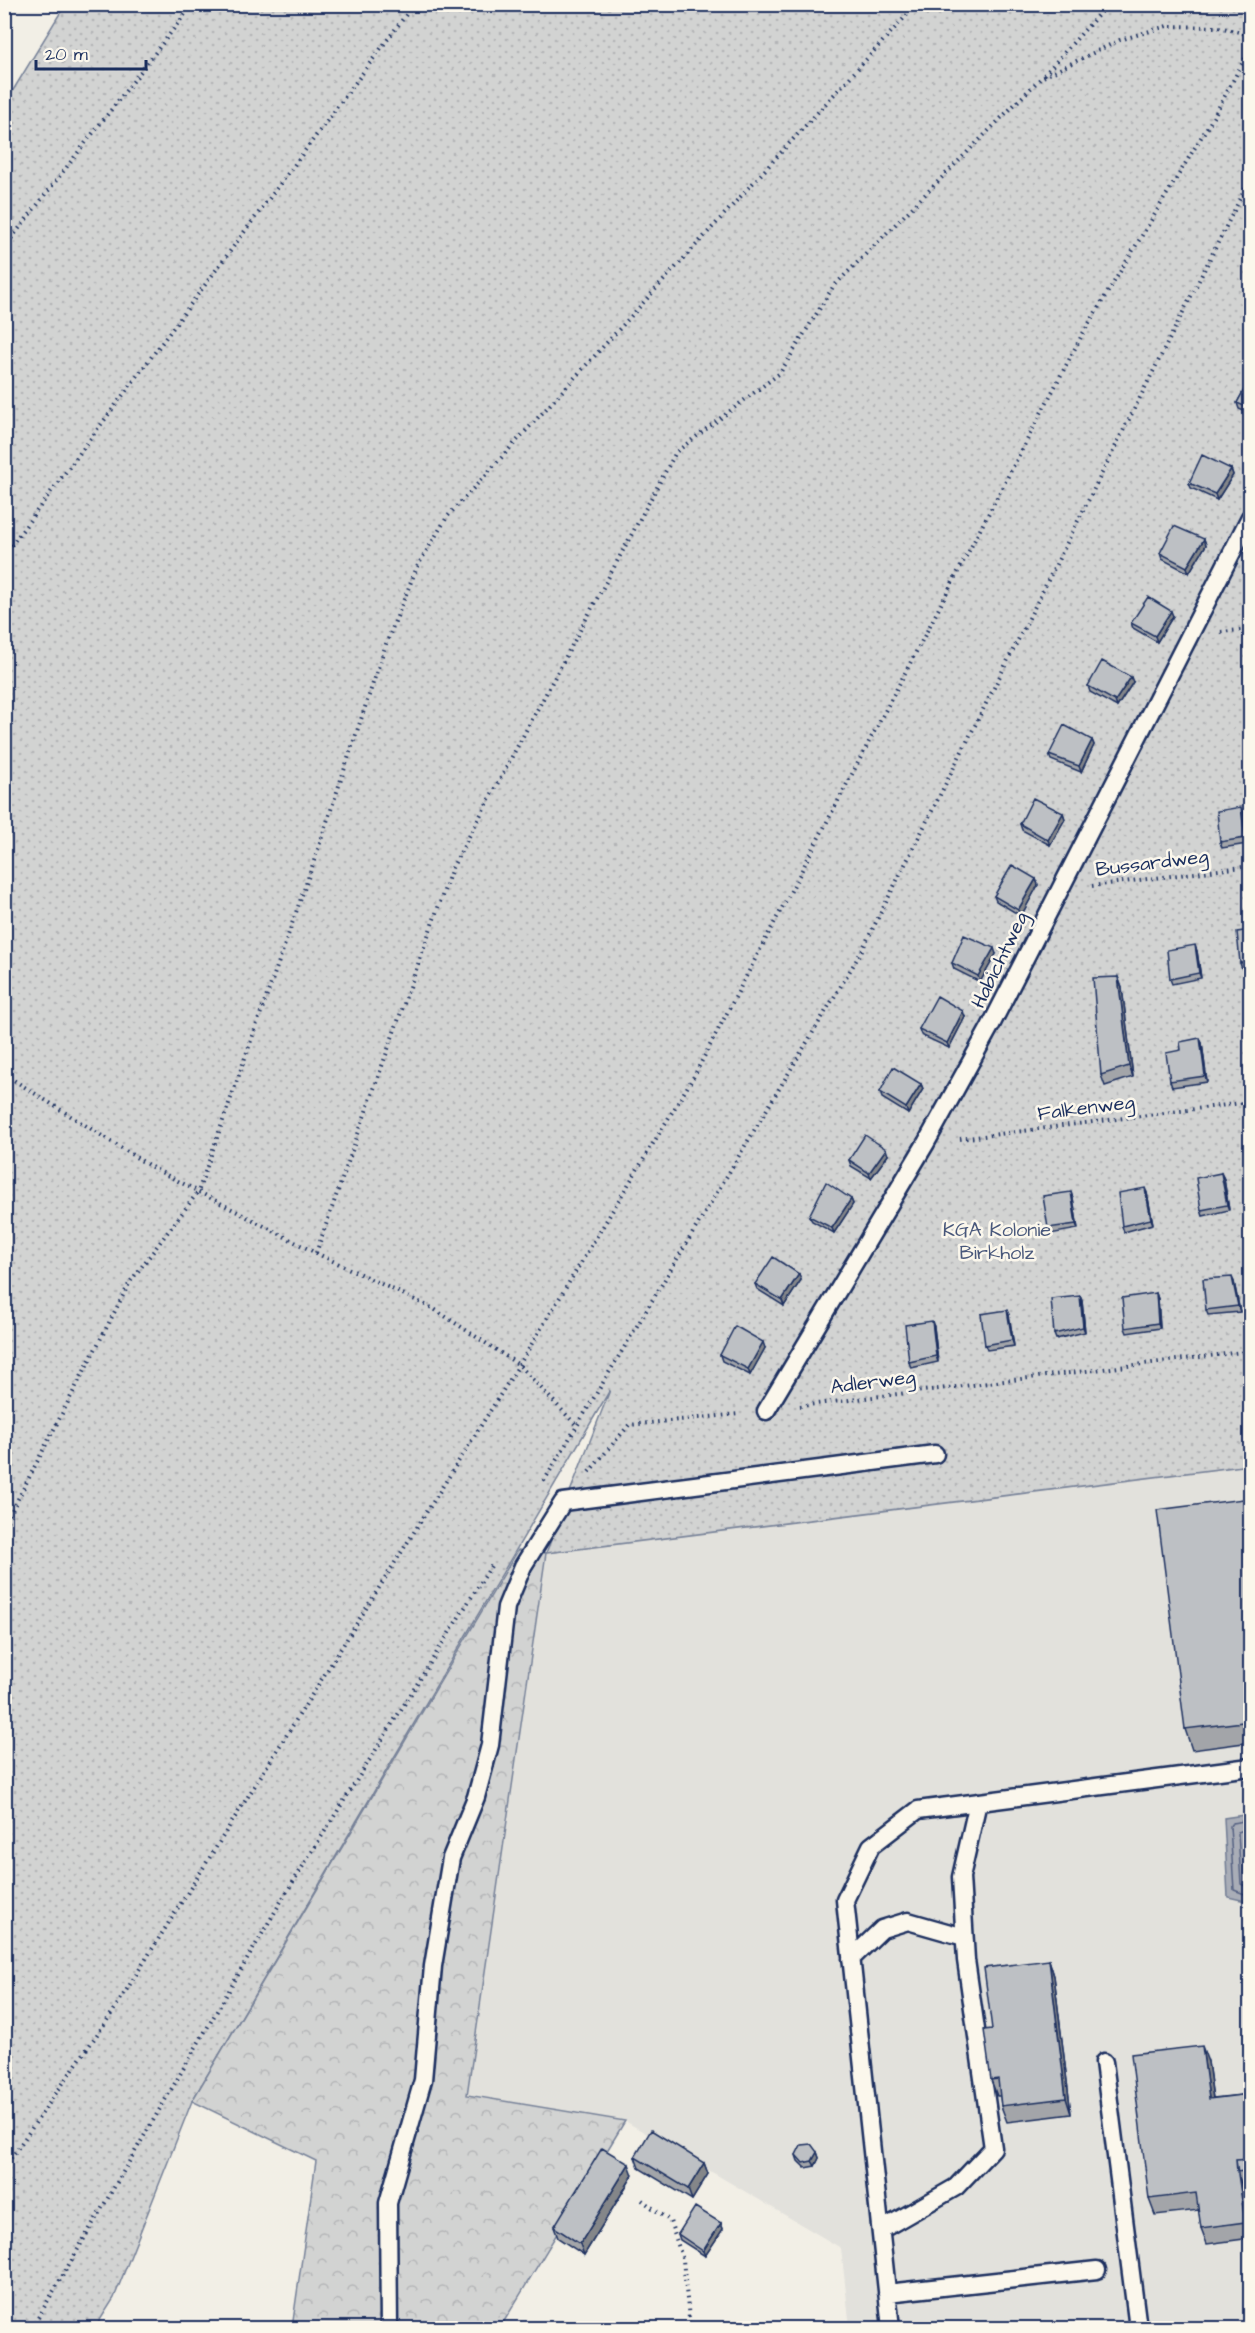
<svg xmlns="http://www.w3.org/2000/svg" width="1255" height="2333" font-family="'Architects Daughter',sans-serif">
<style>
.built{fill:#e2e1dc}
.grass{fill:url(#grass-dots);stroke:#768198;stroke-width:1.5}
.forest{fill:url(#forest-crowns);stroke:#768198;stroke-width:1.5}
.water{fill:#a9adb7;stroke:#707b93;stroke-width:1.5}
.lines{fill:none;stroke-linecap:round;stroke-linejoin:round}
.shore{stroke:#546182;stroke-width:1.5}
.service-casing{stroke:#1b2f5e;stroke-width:21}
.path{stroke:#1b2f5e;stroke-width:4;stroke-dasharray:1.5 4.5;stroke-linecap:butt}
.service{stroke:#fbf7ec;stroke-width:16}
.wall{fill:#a3a5a9;stroke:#1b2f5e;stroke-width:1.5}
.shaded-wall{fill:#848689;stroke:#1b2f5e;stroke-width:1.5}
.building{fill:#bdc0c4;stroke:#1b2f5e;stroke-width:1.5}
.labels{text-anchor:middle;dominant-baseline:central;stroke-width:5;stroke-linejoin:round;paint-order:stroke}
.street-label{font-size:20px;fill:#1b2f5e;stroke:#fbf7ec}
.park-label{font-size:20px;fill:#49587b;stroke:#fbf7ec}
</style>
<defs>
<pattern id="grass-dots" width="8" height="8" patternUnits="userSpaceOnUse" patternTransform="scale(1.5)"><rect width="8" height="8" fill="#d2d3d2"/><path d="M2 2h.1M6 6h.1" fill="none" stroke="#b4b5b7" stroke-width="1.8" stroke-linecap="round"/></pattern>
<pattern id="forest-crowns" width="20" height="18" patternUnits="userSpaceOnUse" patternTransform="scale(1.5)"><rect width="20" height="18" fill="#d2d3d2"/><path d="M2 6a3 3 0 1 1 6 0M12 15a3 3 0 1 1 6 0" fill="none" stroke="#b4b5b7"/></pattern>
</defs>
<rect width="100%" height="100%" fill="#f2efe6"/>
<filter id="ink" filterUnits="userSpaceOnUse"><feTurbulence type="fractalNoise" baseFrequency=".0167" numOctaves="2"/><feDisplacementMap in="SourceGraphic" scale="12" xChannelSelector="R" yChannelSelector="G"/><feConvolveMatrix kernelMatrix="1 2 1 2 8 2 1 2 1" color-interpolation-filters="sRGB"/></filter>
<g filter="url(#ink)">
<path class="built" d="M1250,1465V2328H850L841,2248L625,2121L467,2095L546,1553Z"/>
<path class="grass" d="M65,5H1250V1465L546,1553L610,1390L192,2101L114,2298L95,2328H4V105Z"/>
<path class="forest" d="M518,1550L546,1553L467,2095L625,2121L500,2328H292L316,2161L192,2101Z"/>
<path class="water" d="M1250,1814V1902L1228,1897L1224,1818Z"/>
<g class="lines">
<path class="shore" d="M1250,1820L1232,1823L1230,1826L1234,1890L1250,1896
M1250,1828L1238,1832L1241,1884L1250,1888"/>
<defs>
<path id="service" d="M766,1411L926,1143L990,1027L1250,517
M851,1959L882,1929L908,1921L964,1937
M1104,2062L1138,2328
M881,2230L956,2187L993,2148L966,1960L961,1877L978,1802
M887,2293L1097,2270
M389,2328L388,2203L423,2080L433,1966L451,1858L476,1797L490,1745L506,1607L523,1566L563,1502L935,1454
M891,2328L845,1900L871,1846L918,1810L1250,1767"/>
</defs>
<use href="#service" class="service-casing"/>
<path class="path" d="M1044,75L1108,4
M4,248L193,4
M4,555L414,4
M1221,632L1250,629
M1092,886L1250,866
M4,1074L153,1168L316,1253L434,1309L519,1365L578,1427
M960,1139L1250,1102
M316,1253L452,868L676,452L780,373L833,287L1041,78L1120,40L1167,26L1219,27L1250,35
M800,1406L1250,1351
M589,1472L629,1425L739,1414
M544,1481L860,954L1250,179
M4,1526L130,1282L198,1192L313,864L386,644L417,567L447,517L917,4
M4,2168L112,2013L519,1365L694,1076L1082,335L1214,116L1250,49
M642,2200L670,2221L683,2260L690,2328
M32,2328L283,1898L491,1566"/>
<use href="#service" class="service"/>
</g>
<path class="wall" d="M1251,377V414L1239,409L1237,403Z
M1231,469L1233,475L1217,500L1191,488L1189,483Z
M1204,539L1206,545L1189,573L1162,559L1160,553Z
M1173,616L1157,642L1133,628L1131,623Z
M1133,682L1117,707L1090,692L1088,686Z
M1092,740L1094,745L1081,772L1051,760L1049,755Z
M1063,813L1065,819L1050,845L1022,830L1020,824Z
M1244,813L1247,844L1222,848L1220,842Z
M1036,879L1038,885L1021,916L996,901L994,896Z
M1251,930V968L1242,969L1240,963Z
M1197,951L1201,978L1172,984L1170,979Z
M996,954L980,982L954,969L952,963Z
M1118,977L1122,988L1133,1077L1105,1086L1101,1075Z
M965,1017L949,1048L921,1035L919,1029Z
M1202,1043L1207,1082L1172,1087L1170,1081L1181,1050Z
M921,1084L923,1089L908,1114L882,1098L880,1092Z
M888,1155L871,1178L851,1166L849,1160Z
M1221,1173L1224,1179L1229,1210L1203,1216L1201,1210Z
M1147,1193L1153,1224L1124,1232L1122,1226Z
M1073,1198L1078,1229L1050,1234L1048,1228Z
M851,1199L853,1204L834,1233L812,1221L809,1216Z
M799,1274L801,1280L784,1306L757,1289L755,1284Z
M1234,1282L1240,1312L1208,1315L1206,1310Z
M1156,1293L1158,1299L1160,1328L1127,1333L1125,1328Z
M1080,1296L1082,1301L1085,1332L1056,1339L1054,1334Z
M1009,1315L1014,1346L987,1350L985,1345Z
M934,1327L938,1362L911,1368L909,1362Z
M765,1348L750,1375L722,1361L720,1355Z
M1251,1498V1742L1192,1750L1185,1729Z
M1049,1960L1054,1976L1071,2114L1007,2122L1001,2106L1000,2096H997L991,2080L992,2029Z
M1208,2062L1213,2098L1250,2094L1251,2096V2191L1245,2192L1251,2238L1207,2244L1201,2228L1199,2210L1155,2215L1149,2199Z
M817,2152L819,2158L815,2166L805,2168L798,2161L796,2155Z
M635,2157L704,2163L708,2174L692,2200L639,2168Z
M633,2175L584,2255L558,2238L554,2227Z
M721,2223L723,2229L705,2256L680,2240L678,2234Z"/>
<path class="shaded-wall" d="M1231,469L1233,475L1217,500L1215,494Z
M1204,539L1206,545L1189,573L1187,567Z
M1171,611L1173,616L1157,642L1155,636Z
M1131,677L1133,682L1117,707L1115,701Z
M1092,740L1094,745L1081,772L1079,766Z
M1241,807L1244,813L1247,844L1245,838Z
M1063,813L1065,819L1050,845L1048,840Z
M1036,879L1038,885L1021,916L1018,910Z
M1195,945L1197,951L1201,978L1199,973Z
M994,948L996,954L980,982L978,976Z
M1118,977L1122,988L1133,1077L1129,1066Z
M963,1011L965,1017L949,1048L947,1043Z
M1200,1038L1202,1043L1207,1082L1205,1076Z
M921,1084L923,1089L908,1114L906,1108Z
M886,1149L888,1155L871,1178L869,1173Z
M1221,1173L1224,1179L1229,1210L1227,1205Z
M1145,1188L1147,1193L1153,1224L1151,1219Z
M1071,1192L1073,1198L1078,1229L1076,1224Z
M851,1199L853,1204L834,1233L832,1228Z
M799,1274L801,1280L784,1306L782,1300Z
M1232,1277L1234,1282L1240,1312L1238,1306Z
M1156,1293L1158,1299L1160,1328L1158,1323Z
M1080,1296L1082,1301L1085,1332L1083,1327Z
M1007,1310L1009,1315L1014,1346L1012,1340Z
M932,1321L934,1327L938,1362L936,1356Z
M763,1342L765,1348L750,1375L748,1369Z
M1049,1960L1054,1976L1071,2114L1066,2098Z
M1202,2046L1208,2062L1215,2115L1209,2099Z
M817,2152L819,2158L815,2166L812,2161Z
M704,2163L708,2174L692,2200L688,2189Z
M629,2164L633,2175L584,2255L580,2244Z
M1239,2177L1245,2192L1251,2237L1245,2222Z
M721,2223L723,2229L705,2256L703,2251Z"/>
<path class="building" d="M1251,377V409L1237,403Z
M1202,455L1231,469L1215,494L1189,483Z
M1174,526L1204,539L1187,567L1160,553Z
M1148,597L1171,611L1155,636L1131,623Z
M1102,661L1131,677L1115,701L1088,686Z
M1064,725L1092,740L1079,766L1049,755Z
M1033,798L1063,813L1048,840L1020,824Z
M1241,807L1245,838L1220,842L1217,811Z
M1012,865L1036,879L1018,910L994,896Z
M1251,930V962L1240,963L1237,932Z
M964,935L994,948L978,976L952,963Z
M1195,945L1199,973L1170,979L1167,950Z
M1118,977L1129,1066L1101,1075L1093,978Z
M937,996L963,1011L947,1043L919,1029Z
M1200,1038L1205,1076L1170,1081L1166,1053L1181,1050L1180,1042Z
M893,1067L921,1084L906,1108L880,1092Z
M865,1135L886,1149L869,1173L849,1160Z
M1221,1173L1227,1205L1201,1210L1196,1178Z
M826,1182L851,1199L832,1228L809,1216Z
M1145,1188L1151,1219L1122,1226L1118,1193Z
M1071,1192L1076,1224L1048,1228L1043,1196Z
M773,1257L799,1274L782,1300L755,1284Z
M1232,1277L1238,1306L1206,1310L1203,1279Z
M1156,1293L1158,1323L1125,1328L1122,1298Z
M1080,1296L1083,1327L1054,1334L1051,1299Z
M1007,1310L1012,1340L985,1345L981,1314Z
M932,1321L936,1356L909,1362L905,1325Z
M735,1326L763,1342L748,1369L720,1355Z
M1251,1498V1721L1185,1729L1157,1510Z
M1049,1960L1066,2098L1001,2106L998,2079L991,2080L984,2030L992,2029L984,1968Z
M1202,2046L1209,2099L1250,2094L1251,2159L1236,2160L1245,2222L1201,2228L1196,2193L1149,2199L1131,2054Z
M651,2130L704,2163L688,2189L635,2157Z
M811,2144L817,2152L812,2161L803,2163L796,2155L801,2145Z
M602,2148L629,2164L580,2244L554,2227Z
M1251,2159V2170L1237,2172L1236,2160Z
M695,2207L721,2223L703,2251L678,2234Z"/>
</g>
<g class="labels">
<g class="street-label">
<text transform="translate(1152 863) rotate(-7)">Bussardweg</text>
<text transform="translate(1000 960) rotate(-64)">Habichtweg</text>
<text transform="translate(1086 1108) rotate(-7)">Falkenweg</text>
<text transform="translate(873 1382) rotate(-7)">Adlerweg</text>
</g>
<g class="park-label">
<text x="997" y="1230">KGA Kolonie<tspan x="997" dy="23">Birkholz</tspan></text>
</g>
</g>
<rect width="1255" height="2333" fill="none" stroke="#fbf7ec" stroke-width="24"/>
<rect x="12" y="12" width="1231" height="2309" fill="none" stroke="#1b2f5e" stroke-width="2" filter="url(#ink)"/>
<path d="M36 60v9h110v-9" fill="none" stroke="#1b2f5e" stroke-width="3"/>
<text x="45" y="60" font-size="18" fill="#1b2f5e" stroke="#fbf7ec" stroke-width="4.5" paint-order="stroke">20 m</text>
</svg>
